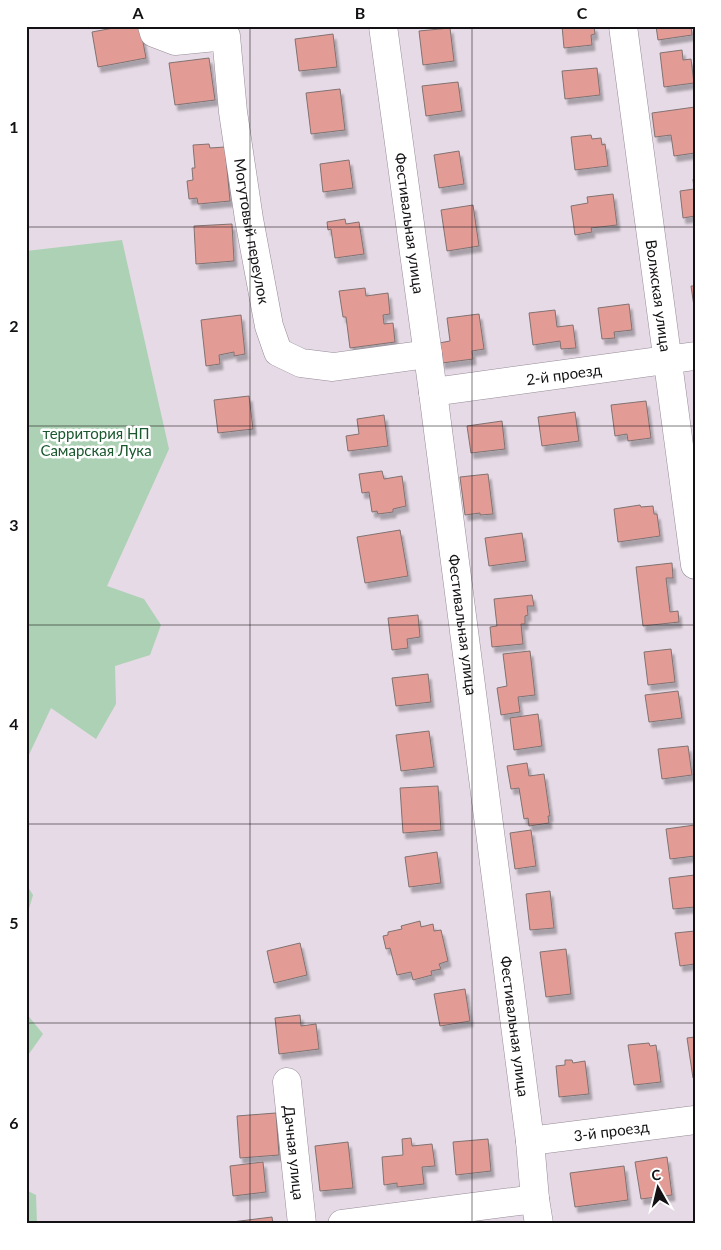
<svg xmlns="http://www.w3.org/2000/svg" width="721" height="1250" font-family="Lato,sans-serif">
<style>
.green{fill:#add1b4}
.building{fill:#e39b96;stroke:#817271;filter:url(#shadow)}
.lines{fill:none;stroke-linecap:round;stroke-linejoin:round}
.minor-casing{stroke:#968c97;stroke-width:29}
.minor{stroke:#fff;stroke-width:28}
.grid{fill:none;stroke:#141114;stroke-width:1;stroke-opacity:0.55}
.labels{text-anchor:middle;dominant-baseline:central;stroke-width:5;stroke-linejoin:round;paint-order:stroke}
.street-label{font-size:15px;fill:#141114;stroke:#fff}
.park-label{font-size:15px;fill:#1a582e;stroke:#fff}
.neatline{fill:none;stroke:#141114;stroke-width:2}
.grid-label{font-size:16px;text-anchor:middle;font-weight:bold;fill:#141114}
</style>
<defs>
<filter id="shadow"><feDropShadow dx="3" dy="5.5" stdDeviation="1" flood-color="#0004"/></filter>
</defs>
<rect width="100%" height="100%" fill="#e5dae5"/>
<path class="green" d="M122,240L169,449L107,586L144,599L161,625L150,655L115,666L116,704L96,739L51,708L26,761V251Z
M26,884L33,895L26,919Z
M26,1013L43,1034L26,1058Z
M26,1190L36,1195L37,1224H26Z"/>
<path class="building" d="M124,26H140L146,58L98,67L92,32Z
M562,26H594L595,34L591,35L592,45L564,48Z
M656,26H691L692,35L658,40Z
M450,28L454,61L423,65L419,31Z
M333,34L337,67L299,71L295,39Z
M682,50L683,60L691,59L694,83L664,87L660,53Z
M209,58L215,100L175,105L169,63Z
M597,68L600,95L565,99L562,71Z
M458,82L462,111L426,116L422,86Z
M340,89L345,130L311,134L306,93Z
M695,107V153L674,156L671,135L655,137L652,113Z
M591,135L592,139L601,138L602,145L605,144L608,166L575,170L571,137Z
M209,144L210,148L225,147L230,201L198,204L197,198L189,199L187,181L193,180L192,168H195L193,145Z
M459,151L464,184L439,188L434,155Z
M349,160L353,188L323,192L320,164Z
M693,179H695V216L683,218L680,191L694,189Z
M613,194L617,225L591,228L592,232L575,235L571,206L588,203L587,197Z
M473,205L479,246L447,251L441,210Z
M345,219L346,224L359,222L364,254L335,258L331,229L328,230L327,222Z
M232,224L234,261L196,264L194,226Z
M691,286H695V313Z
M365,288L366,296L388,293L390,314L383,315L384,324L393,323L395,342L350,348L346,317H343L339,291Z
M629,304L632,330L614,332L615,338L602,339L598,308Z
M555,310L557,327L573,325L576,348L561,349L560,341L533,345L529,313Z
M479,314L484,349L472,351L473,359L442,363L439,343L450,341L447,318Z
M241,315L245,354L234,356V352L219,355L220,364L206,366L201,320Z
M249,396L253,429L218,433L214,400Z
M646,401L651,438L628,441L627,434L615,436L611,405Z
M575,412L579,441L542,446L538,417Z
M384,415L388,446L348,451L346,436L359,434L357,419Z
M502,421L505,449L471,453L467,426Z
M382,471L384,479L402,476L406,506L393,509V512L378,514L377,511L372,512L369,492L362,493L359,474Z
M488,474L493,514L480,515V513L465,515L460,477Z
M640,505L641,507L653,506L654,514H657L660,536L618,542L614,509Z
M400,530L408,576L365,583L357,537Z
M522,533L526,561L489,566L485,538Z
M672,563L673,578H666L670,612L678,611L679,622L643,626L636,567Z
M532,595L534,606H527L528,615L525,616V624H521L523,644L492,647L490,627L497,626L494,599Z
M418,615L420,637L407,639L408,648L392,650L388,618Z
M671,649L675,682L648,685L644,652Z
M530,651L535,695L518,697L520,712L501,715L497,688L507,686L503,654Z
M428,674L431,702L396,706L392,678Z
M678,691L682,718L649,722L645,695Z
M538,714L542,746L514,750L510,718Z
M429,731L434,767L401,771L396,735Z
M688,746L692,775L662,779L658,749Z
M527,763L529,776L544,774L550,816H548L549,823L529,826L528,818L524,819L519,788L511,789L507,766Z
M438,786L441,830L403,833L400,788Z
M695,825V856L670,859L666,829Z
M531,830L536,866L515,869L510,833Z
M437,852L441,883L409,887L405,857Z
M695,875V907L673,909L669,878Z
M550,891L554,928L530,930L526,894Z
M420,921L421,927L433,924L434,931L441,930L448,961L439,964L441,969L431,971L432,975L413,980L411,972L397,975L390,948L386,949L383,936L388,935V932L402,929L401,926Z
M695,931V964L680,966L675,933Z
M300,943L307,975L274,983L267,951Z
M566,949L571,994L546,997L540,952Z
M465,989L470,1021L440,1026L434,994Z
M300,1015L301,1026L316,1024L319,1049L279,1054L275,1018Z
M695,1037V1077L693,1078L687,1038Z
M649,1043L650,1046L656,1045L661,1082L634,1085L628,1045Z
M565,1060H572L573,1063L585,1061L589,1094L559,1097L556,1066L565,1065Z
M276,1113L279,1155L240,1158L237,1116Z
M411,1138L412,1146L432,1144L435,1166L422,1167L424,1184L397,1187V1183L384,1185L382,1157L403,1155L402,1139Z
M488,1139L491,1171L456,1175L453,1142Z
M348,1142L353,1188L320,1191L315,1146Z
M667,1157L672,1195L641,1199L635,1162Z
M263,1162L266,1192L233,1196L230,1166Z
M624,1166L628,1200L575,1207L570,1173Z
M272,1217L273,1224H232V1222Z"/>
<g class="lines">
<defs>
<g id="minor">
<path id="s1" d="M152,26L154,33L175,41L226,36L233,112L249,219L269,326L278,352L301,363L333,367L428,354"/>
<path id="s2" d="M383,26L433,392L530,1141L535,1199L539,1224"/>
<path id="s3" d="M623,26L695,565"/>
<path id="s4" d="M433,392L695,356"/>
<path id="s5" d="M287,1082L302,1224"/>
<path id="s6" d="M530,1141L695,1120"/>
<path d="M342,1224L535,1199"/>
</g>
</defs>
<use href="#minor" class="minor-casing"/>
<use href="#minor" class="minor"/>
</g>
<path class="grid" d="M250,26V1224M472,26V1224M26,227H695M26,426H695M26,625H695M26,824H695M26,1023H695"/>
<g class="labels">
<g class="street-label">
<text stroke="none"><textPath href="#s2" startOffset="199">Фестивальная улица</textPath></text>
<text stroke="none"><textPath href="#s1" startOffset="278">Могутовый переулок</textPath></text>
<text stroke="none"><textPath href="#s3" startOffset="272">Волжская улица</textPath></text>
<text stroke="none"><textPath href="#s4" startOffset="132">2-й проезд</textPath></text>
<text stroke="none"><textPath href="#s2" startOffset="604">Фестивальная улица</textPath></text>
<text stroke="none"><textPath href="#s2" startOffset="1009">Фестивальная улица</textPath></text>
<text stroke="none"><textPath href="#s6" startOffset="82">3-й проезд</textPath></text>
<text stroke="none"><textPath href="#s5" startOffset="71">Дачная улица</textPath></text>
</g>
<g class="park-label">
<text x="96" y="433">территория НП<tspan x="96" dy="17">Самарская Лука</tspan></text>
</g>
</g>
<rect width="721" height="1250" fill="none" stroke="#ffffff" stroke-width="55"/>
<g transform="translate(658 1188) rotate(352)" stroke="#ffffff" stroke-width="4" paint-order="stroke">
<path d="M0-4L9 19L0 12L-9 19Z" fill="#141114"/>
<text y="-8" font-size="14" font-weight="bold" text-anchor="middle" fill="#141114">С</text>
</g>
<rect x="28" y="28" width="666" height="1194" class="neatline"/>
<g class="grid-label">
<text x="138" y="19">A</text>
<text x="360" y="19">B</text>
<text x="582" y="19">C</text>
<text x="14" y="133">1</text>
<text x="14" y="332">2</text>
<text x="14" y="531">3</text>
<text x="14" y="730">4</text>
<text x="14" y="929">5</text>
<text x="14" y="1129">6</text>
</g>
</svg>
